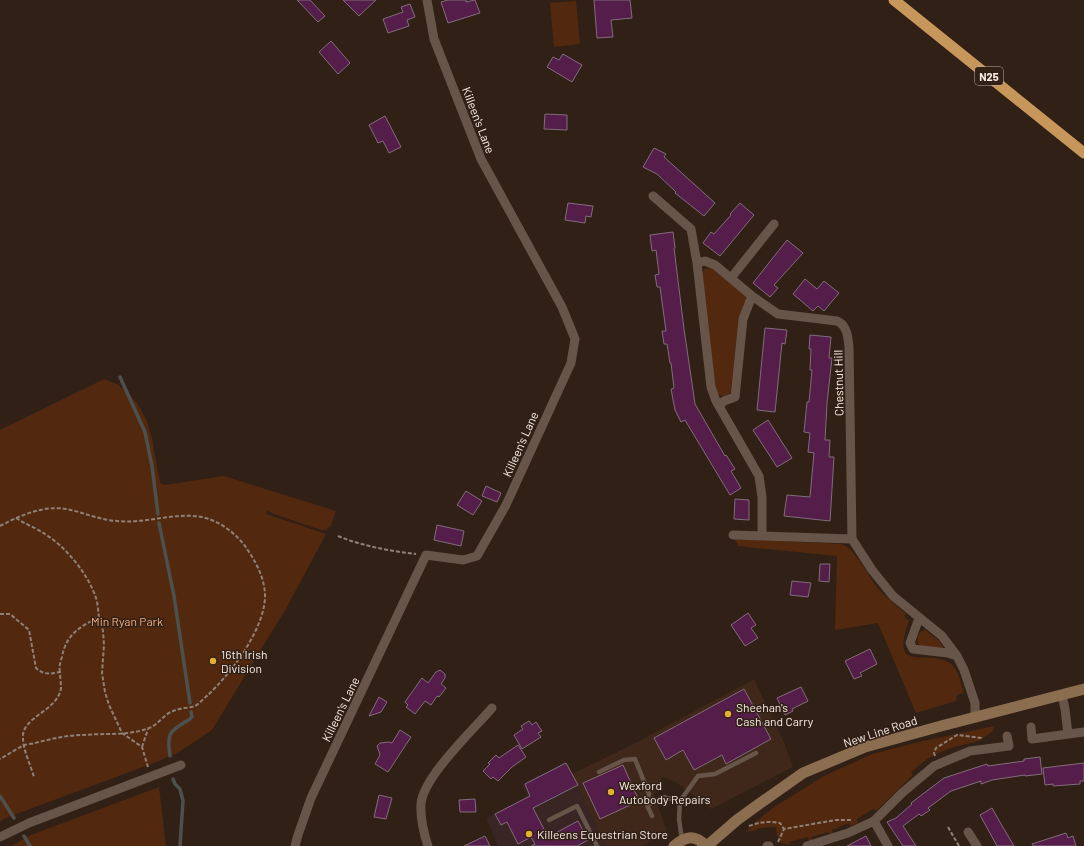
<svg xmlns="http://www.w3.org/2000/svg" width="1084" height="846" font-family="Barlow,sans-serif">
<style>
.commercial{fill:#392524}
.built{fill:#3f281a}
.green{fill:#52290e}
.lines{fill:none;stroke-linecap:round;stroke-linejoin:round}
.stream{stroke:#4c514f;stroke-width:3.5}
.building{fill:#551d4a;stroke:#806d7b}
.path{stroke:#8f8078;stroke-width:2;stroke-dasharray:4 2;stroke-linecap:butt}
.service{stroke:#685549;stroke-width:4.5}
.minor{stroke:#685549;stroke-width:9}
.secondary{stroke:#8b6d50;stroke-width:11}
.trunk{stroke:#c6965a;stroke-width:11}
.poi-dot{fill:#e2ae34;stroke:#312016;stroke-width:1.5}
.labels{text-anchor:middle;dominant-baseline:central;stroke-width:3;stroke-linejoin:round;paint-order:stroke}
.shield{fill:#312016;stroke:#bdb0a8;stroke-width:1}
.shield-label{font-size:11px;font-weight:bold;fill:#f9ede6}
.street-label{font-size:12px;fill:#f9ede6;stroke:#312016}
.park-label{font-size:12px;fill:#f7ac80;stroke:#312016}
.poi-label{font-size:12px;fill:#f9ede6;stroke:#312016;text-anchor:start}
</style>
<rect width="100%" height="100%" fill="#312016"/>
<path class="commercial" d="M565,762L572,774L606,846H498L486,818L528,797L522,784Z"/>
<path class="built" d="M754,679L785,745L793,767L711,809L676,782L662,777L654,796L667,831L642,846H606L572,774L641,740Z"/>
<path class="green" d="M576,1L580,44L554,47L550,3Z
M711,268L744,294L747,298L738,321L731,391C728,397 723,397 717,394L715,388L702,275L704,269Z
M104,379L119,385L137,403L147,421L152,439L160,483L165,485L224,476L336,511L331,525L326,530H321L274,514L267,510L266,514L326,534L287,607L212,730L179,752L159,761L3,819L0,822V430Z
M735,539L841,544C854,547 868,575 876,586C885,597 896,605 906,614L904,616L909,621C888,678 931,646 952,665C959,671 961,684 964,693L957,695L956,701L916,713L878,623L835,630L837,556L738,546Z
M925,630L938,640L944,648L922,647L918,643C916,638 919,631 925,630Z
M994,726L993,731L979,741L950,748L928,758L911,772L913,775L876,811L873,809L857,819L858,823L851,826L849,823L832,830L833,834L830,835L829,832L811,837L812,841L809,842L808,837L789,842L790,845L781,843L777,835L776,827L759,828L756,830L746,832L758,820L774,807L824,776L872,754L923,741Z
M159,787L166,846H11L31,835Z"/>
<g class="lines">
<path class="stream" d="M120,377L145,432L152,466L158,514
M159,523L174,596L190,703
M170,756C166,731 171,731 190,719L192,717L191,712
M173,779L175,784L180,789L183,801L180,846
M0,796L14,818
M24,836L30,846"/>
</g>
<path class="building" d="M297,0H310L325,16L318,22Z
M343,0H376L359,16Z
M448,0H466V2L475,0L480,13L448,23L441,2Z
M594,0H630L632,18L611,20L613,37L597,38Z
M410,4L415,17L407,20L409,26L388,33L383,19L403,12L401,7Z
M331,41L350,63L338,74L319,52Z
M563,54L582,65L572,82L547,67L553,57L559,60Z
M545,114L567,115V130L544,129Z
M385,116L401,147L389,153L383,141L378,143L369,125Z
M654,148L666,154L664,157L715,203L704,216L675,193L676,192L657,174L643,167Z
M568,203L593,206L591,217L586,216L585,223L565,220Z
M740,203L754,215L720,256L703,243L711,232L714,234L731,215L730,214Z
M673,232L675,248H674L684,329L695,404L725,456L726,455L735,469L731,471L741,488L730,495L685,420L681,422L675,410L671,389L674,388L671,363H670L667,344H664L662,331H666L660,287H657L655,275L659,274L656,250L652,251L650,235Z
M787,240L803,253L774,285L778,288L770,297L753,283Z
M805,279L817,289L824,281L839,293L824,311L818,306L813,311L793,294Z
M765,328L787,330L785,344L782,343L775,412L757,410Z
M810,335L831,337L829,358H832L827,403L825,440H830L829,457H834L830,521L784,516L787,495L810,497L814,453L808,452L810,433L804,432L807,402H809L812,370H810L811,349H809Z
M768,420L792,458L777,467L753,430Z
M486,486L501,493L497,502L482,496Z
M466,491L482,501L473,515L457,505Z
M735,499L749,500V520L734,519Z
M437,525L464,531L461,546L434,540Z
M820,564H830L829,582L819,581Z
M792,581L811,583L808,597L790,595Z
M748,613L756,625L751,628L758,638L745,646L731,625Z
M870,649L877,664L860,673L862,676L854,679L845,661Z
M440,670L445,674V678L441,684L446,688L439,697L437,696L431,705L425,701L415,714L406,707L408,705L405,702L422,678L428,683L436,672Z
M801,687L808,701L792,709L793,711L785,715L777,698Z
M744,689L771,739L726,764L722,755L694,770L683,750L666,760L654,738Z
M379,697L387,702L381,712L369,716Z
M529,721L532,725L536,722L542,731L538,733L541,737L522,749L514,735L523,729L521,726Z
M400,730L411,737L388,772L375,764L380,755L377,746L380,743L389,742L392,743Z
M518,745L526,757L512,767L498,781L493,777L491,779L483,771L490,764L488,763L496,755L499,758Z
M1040,757L1042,774L1025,776V775L992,780L981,784V781L951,791L928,808L930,810L921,816L919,814L903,826L916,846H903L887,822L896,818L912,804L911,803L944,778L987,764L988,766L1024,761V759Z
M566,763L578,785L533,808L548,837L578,821L588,840L577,846H531L535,844L531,837L518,844L507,822L501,825L495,814L530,796L525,784Z
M1084,763V781H1080V784L1053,786V784L1045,785L1043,768Z
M623,765L639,801L600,819L583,783Z
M379,795L392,798L386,819L374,817Z
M475,799L476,812H460L459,800Z
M992,808L1001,824L1014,846H997L980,815Z
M1066,833L1068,838L1073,836L1076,846H1033L1032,844Z
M485,836L490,846H464Z
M866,836L871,846H847Z"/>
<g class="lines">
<path class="path" d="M16,518C25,524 36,528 45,534C67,548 88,574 96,598C98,604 98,611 99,617C80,627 66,634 62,657C60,662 59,667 60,672
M0,526C19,516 43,505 66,509C83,512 99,520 117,521C145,524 174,512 202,517C220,521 237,534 247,549C256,562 264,577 265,594C266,628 231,673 208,695C204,698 199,704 195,706C189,708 180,708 173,711C164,714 158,725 149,728C129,736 105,733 84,735C67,735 51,739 35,743C31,744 26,744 22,746C15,750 7,755 0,759
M338,536C362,546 390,551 416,554
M0,614H10L29,630L36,668C44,675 49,674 60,672C60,677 61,683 61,688C58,711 21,717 23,738C23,750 31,766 34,777
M99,617L103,631L104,645L102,673L105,692L109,705L122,733L142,747L148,767
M142,747L148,729
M935,756L934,753L936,748L957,735L981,738L982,740
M749,826C759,822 769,821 780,823L784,829
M948,827L959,846
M778,842L784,829L836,820H851"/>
<path class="service" d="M599,772L624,760L635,759L649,794L647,805
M652,816L647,805L663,797L680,801
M549,820L577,806L597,846
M682,840L679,819L680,801L698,776L715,774L756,753"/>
<path class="minor" d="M653,196L691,229L697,263L711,387L716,401L759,476L762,497V535
M697,263L705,261L715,265L752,296L778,314L837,321C847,325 848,337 849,347L852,539L872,570L893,596L942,636L957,656L964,670L975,703V717
M731,278L774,224
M719,406L724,401L735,397L743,319L752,296
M733,535L852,539
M919,618L910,643L913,649L948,653L957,656
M1062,695L1065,709L1068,734
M1031,727L1032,739L1084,732
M874,821L888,846
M968,832L977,846
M0,837L29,823L181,765
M295,846L298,835L311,798L426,555L463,560L477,556L506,505L571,363L575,339L562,307L481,159L434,39L427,0
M428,846C424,835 420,816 421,804C423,777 474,729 492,708
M767,846H769
M807,846L848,833L874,821L902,793L934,766L970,751L1009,746L1007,736"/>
<path class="secondary" d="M674,846C686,836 695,834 706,846
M707,846L737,820L759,804L803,773L865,747L941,726L1084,689"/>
<path class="trunk" d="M894,0L1084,153"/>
</g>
<g class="poi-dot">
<circle cx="213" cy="661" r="4"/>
<circle cx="728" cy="714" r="4"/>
<circle cx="611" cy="792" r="4"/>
<circle cx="529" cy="834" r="4"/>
</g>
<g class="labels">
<rect class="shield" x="975" y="67" width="28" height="18" rx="3"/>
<g class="shield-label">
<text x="989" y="76">N25</text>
</g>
<g class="street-label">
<text transform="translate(479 120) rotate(69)">Killeen's Lane</text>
<text transform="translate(838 383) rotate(-91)">Chestnut Hill</text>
<text transform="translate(520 444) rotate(-66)">Killeen's Lane</text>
<text transform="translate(340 709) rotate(-64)">Killeen's Lane</text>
<text transform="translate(880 731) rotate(-18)">New Line Road</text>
</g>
<g class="park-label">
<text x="127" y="621">Min Ryan Park</text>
</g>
<g class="poi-label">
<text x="221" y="654">16th Irish<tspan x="221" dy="14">Division</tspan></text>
<text x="736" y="707">Sheehan's<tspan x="736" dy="14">Cash and Carry</tspan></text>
<text x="619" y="785">Wexford<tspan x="619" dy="14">Autobody Repairs</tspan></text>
<text x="537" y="834">Killeens Equestrian Store</text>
</g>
</g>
</svg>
